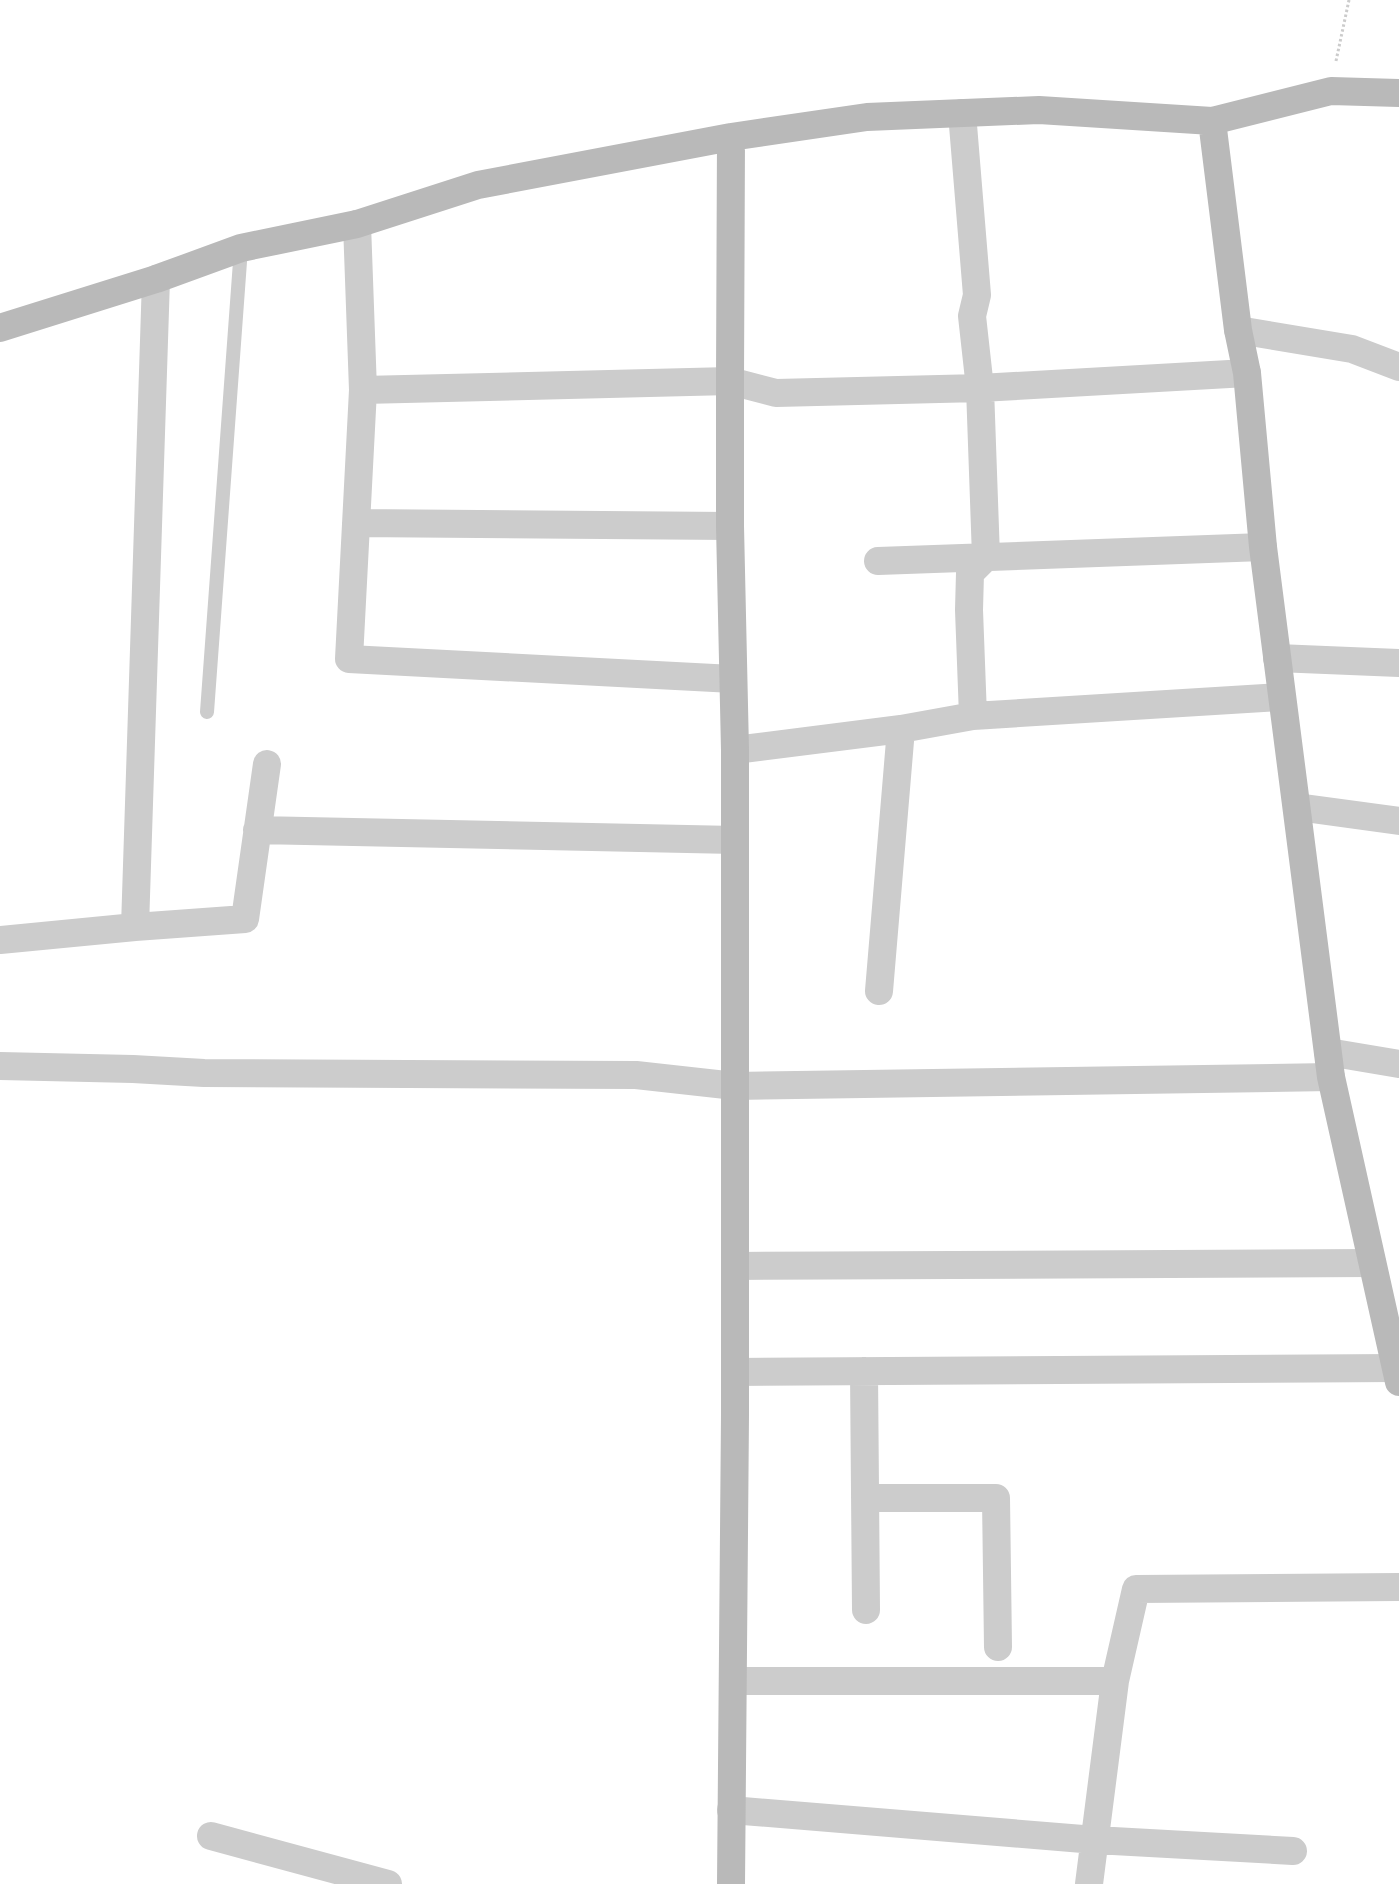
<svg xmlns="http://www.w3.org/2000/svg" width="1399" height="1884" font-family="'Archivo Narrow',sans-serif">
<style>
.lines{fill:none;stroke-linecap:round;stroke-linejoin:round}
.path{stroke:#ccc;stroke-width:3;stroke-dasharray:2.5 2.5;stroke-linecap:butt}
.lane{stroke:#ccc;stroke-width:14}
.street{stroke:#ccc;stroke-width:28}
.secondary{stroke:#b9b9b9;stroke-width:28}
</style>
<rect width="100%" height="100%" fill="#fff"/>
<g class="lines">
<path class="path" d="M1336,61L1349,0"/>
<path class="lane" d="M207,712L241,248"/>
<path class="street" d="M962,113L977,295L972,316L980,388L986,557L970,573L969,610L973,716
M357,224L363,390L349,659L733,679
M1238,330L1352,349L1399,367
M363,390L730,381L776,393L980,388L1247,373
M356,523L730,526
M878,561L1263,547
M1277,658L1399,663
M735,750L901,729L973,716L1281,697
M1297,807L1399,821
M257,830L735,840
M135,927L156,279
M0,940L135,927L245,919L267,764
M879,991L901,729
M1328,1052L1399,1064
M0,1066L133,1069L204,1073L636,1075L735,1086L1331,1077
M735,1266L1372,1263
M864,1371L866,1610
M735,1372L1396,1368
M865,1498H996L998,1647
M733,1681H1115
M731,1810L1095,1840L1293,1851
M211,1836L388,1884
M1089,1884L1115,1681L1136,1589L1399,1587"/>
<path class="secondary" d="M1212,121L1238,330L1247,373L1263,547L1331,1077L1399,1382
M0,328L156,279L241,248L357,224L478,185L731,137L867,117L1039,110L1212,121L1331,91L1399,93
M731,1884L735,1415V750L730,526V381L731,137"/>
</g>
</svg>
